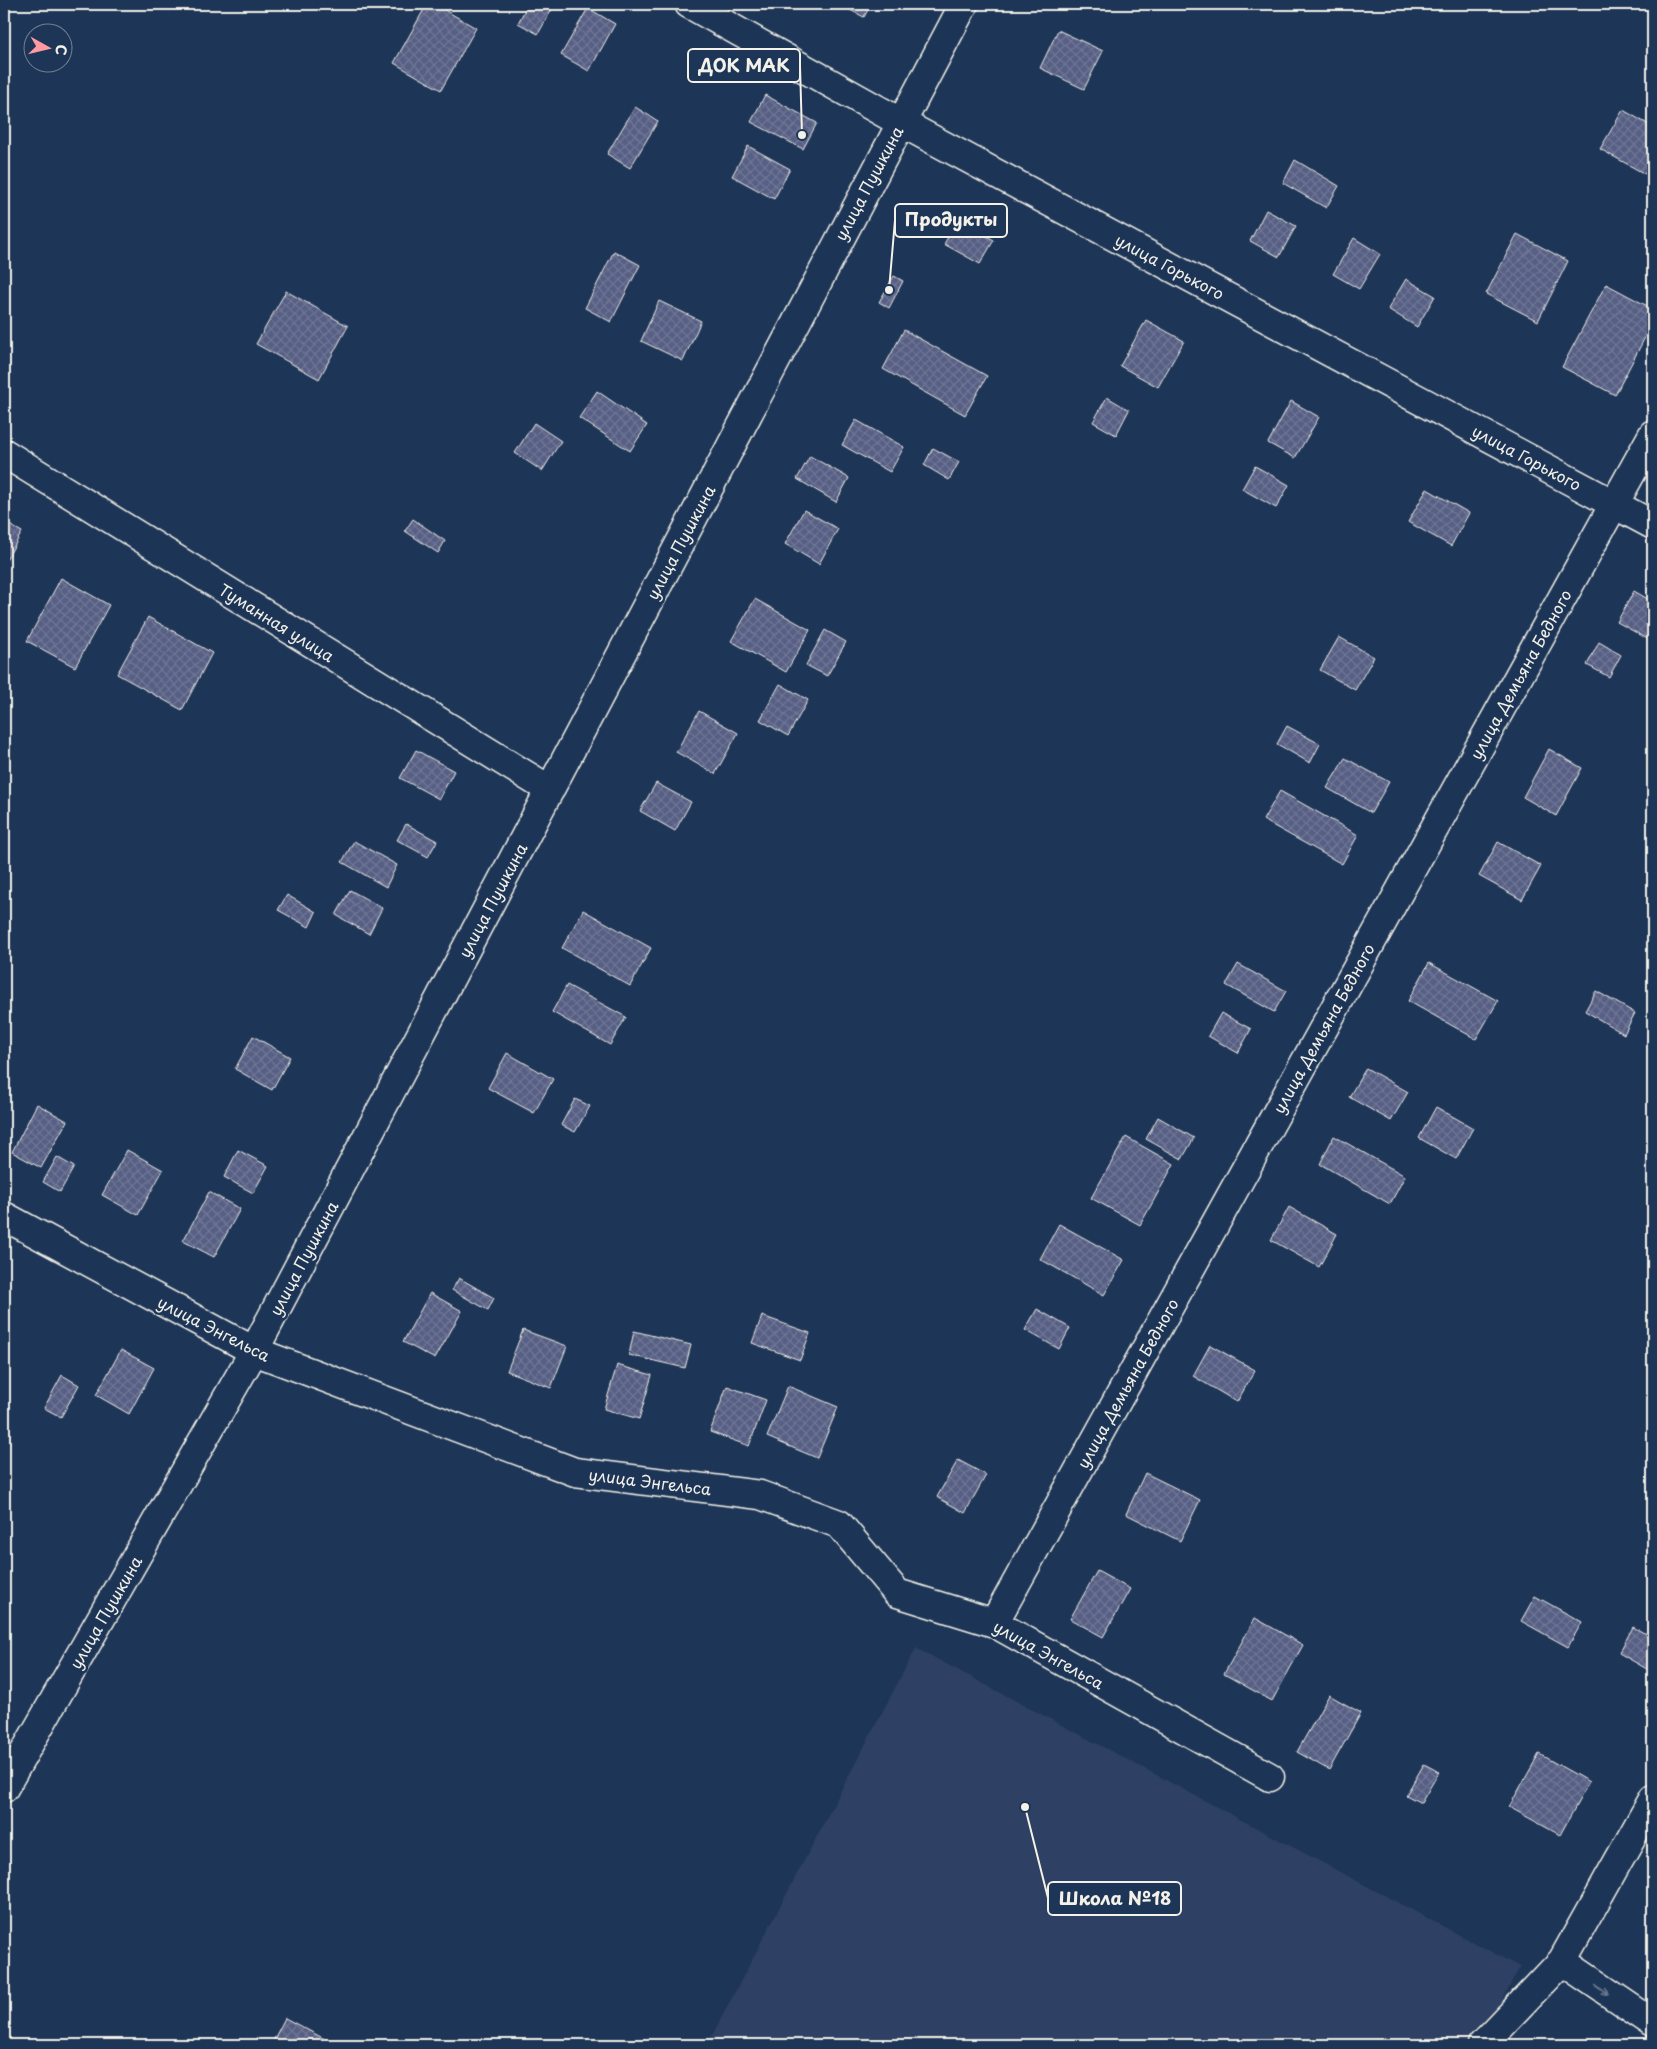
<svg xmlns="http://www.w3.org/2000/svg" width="1657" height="2049" font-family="'Playpen Sans',sans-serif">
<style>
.built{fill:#2e4164}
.building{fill:url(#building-cross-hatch);stroke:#f4f1e8}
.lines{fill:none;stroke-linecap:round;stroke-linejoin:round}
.minor-casing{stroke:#f4f1e8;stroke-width:31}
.minor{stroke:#1d3557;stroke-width:28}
.oneway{stroke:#68778a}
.labels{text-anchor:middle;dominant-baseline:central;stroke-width:5;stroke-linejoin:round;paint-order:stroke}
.street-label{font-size:16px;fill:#f4f1e8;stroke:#1d3557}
.leader{fill:none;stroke:#f4f1e8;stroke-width:2}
.callout-dot{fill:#f4f1e8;stroke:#1d3557;stroke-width:2}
.callout{fill:#1d3557;stroke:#f4f1e8;stroke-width:2}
.callout-label{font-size:18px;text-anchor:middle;font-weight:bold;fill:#f4f1e8}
</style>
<defs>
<pattern id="building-cross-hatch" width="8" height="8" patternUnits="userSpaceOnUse" patternTransform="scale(1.25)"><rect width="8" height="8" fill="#565e84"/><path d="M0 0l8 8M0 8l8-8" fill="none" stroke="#6f7695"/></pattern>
</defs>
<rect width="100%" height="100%" fill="#1d3557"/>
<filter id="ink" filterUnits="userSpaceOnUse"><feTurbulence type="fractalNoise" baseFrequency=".02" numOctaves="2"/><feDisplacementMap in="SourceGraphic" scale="10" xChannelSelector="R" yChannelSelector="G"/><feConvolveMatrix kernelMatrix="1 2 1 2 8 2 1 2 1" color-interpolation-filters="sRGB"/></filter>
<g filter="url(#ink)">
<path class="built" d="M916,1648L1520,1967L1479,2045H707Z"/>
<path class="building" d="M427,4H434L476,28L441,90L394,63Z
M528,4H555L538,34L518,23Z
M838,4H871L864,17Z
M588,8L615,24L589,71L561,55Z
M1058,30L1103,51L1084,89L1040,68Z
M765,95L817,123L803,149L751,122Z
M635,107L658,121L630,168L607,154Z
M1623,110L1653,127V159L1645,174L1600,149Z
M748,146L790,169L774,199L732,176Z
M1295,160L1339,186L1326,208L1283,183Z
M1266,210L1296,226L1279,257L1250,241Z
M958,220L994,240L980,264L944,244Z
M1517,234L1568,261L1538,321L1486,294Z
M1354,238L1380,254L1359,289L1333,274Z
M614,251L640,265L611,322L585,308Z
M894,276L903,281L889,308L879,302Z
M1406,279L1435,296L1417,327L1388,309Z
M1606,284L1653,309V322L1615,395L1562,367Z
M286,291L348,326L319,379L256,344Z
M659,301L701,321L683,361L641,341Z
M1146,320L1184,341L1158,387L1120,366Z
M904,330L987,376L965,415L883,369Z
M597,391L647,425L630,451L579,418Z
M1107,397L1129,410L1116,435L1093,422Z
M1291,401L1319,417L1295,458L1268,443Z
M856,420L904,447L890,472L842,445Z
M534,423L561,441L542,471L515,453Z
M933,448L959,462L949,480L924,465Z
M810,456L849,478L836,502L797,479Z
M1255,466L1289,485L1276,508L1242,489Z
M1427,489L1469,513L1451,546L1408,522Z
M804,510L838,529L819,564L785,544Z
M413,519L445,541L438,553L405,531Z
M4,522L22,532L4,564Z
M61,578L109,605L75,667L27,641Z
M1634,591L1653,602V642L1617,622Z
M755,599L810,630L786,672L731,641Z
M148,617L212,653L182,710L117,674Z
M825,630L846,642L827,676L806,665Z
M1339,637L1374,657L1355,690L1320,670Z
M1599,642L1621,655L1609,677L1587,665Z
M780,684L808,700L788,736L760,720Z
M699,711L738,733L715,774L676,752Z
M1287,726L1320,744L1310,763L1277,744Z
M1549,749L1582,768L1556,816L1523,797Z
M416,750L454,771L439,799L400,778Z
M1345,758L1389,782L1371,813L1327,788Z
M656,783L691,802L675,831L640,811Z
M1280,791L1358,835L1342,864L1263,820Z
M406,824L437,841L428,857L397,840Z
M354,841L397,865L386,887L342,862Z
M1498,842L1541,866L1522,900L1479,876Z
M350,890L382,908L369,934L336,915Z
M287,895L316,912L309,927L278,910Z
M583,910L651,948L630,986L562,948Z
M1429,963L1498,1001L1476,1039L1408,1001Z
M1238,964L1286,991L1274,1012L1226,985Z
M567,985L626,1017L610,1045L552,1012Z
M1596,991L1635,1013L1624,1034L1585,1011Z
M1221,1013L1251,1029L1238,1053L1208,1036Z
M253,1036L290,1057L272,1090L235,1069Z
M507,1053L553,1079L534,1113L488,1088Z
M1366,1068L1408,1092L1391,1121L1349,1097Z
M575,1099L590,1106L575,1132L561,1125Z
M37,1104L67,1121L41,1168L12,1152Z
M1436,1107L1473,1128L1456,1159L1419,1138Z
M1158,1117L1194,1138L1182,1159L1146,1139Z
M1334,1136L1405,1176L1390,1204L1320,1164Z
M1126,1137L1174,1164L1140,1225L1091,1198Z
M127,1150L163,1170L138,1215L102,1195Z
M238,1150L268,1166L253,1193L224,1177Z
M57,1157L74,1167L60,1192L43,1182Z
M209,1192L240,1209L214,1257L183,1241Z
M1289,1207L1337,1234L1319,1267L1271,1240Z
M1059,1224L1124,1260L1104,1295L1040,1259Z
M459,1278L494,1298L488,1310L452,1290Z
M430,1293L462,1311L435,1359L403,1342Z
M1037,1309L1070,1328L1059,1349L1025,1330Z
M762,1316L810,1333L800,1360L752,1343Z
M523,1330L567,1346L551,1388L507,1371Z
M634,1331L691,1345L685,1368L629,1355Z
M1210,1345L1255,1370L1237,1402L1193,1376Z
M121,1350L154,1368L129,1414L96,1395Z
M617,1365L652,1375L639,1419L604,1409Z
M62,1375L79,1385L61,1417L44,1408Z
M727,1386L766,1400L749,1446L710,1432Z
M788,1386L838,1407L817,1458L767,1437Z
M958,1460L986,1475L965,1513L937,1497Z
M1145,1473L1200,1500L1180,1541L1126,1514Z
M1097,1571L1130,1589L1103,1637L1070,1619Z
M1535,1596L1582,1622L1568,1647L1521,1621Z
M1255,1618L1303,1645L1272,1701L1224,1674Z
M1633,1627L1653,1638L1652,1672L1619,1653Z
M1329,1695L1361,1713L1329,1770L1297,1752Z
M1539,1754L1589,1782L1560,1835L1509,1807Z
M1424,1764L1439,1772L1421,1803L1406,1795Z
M285,2018L336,2045H271Z"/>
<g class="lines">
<defs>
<path id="minor" d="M689,4L900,122L1653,525
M4,453L550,790
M4,1216L254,1351L575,1472L760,1495L839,1524L897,1593L994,1623L1270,1777
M994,1623L1653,434
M4,1788L254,1351L964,4
M1562,1961L1653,2023
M1482,2045L1562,1961L1653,1799"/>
</defs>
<use href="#minor" class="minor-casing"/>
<use href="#minor" class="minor"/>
</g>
<defs><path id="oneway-shaft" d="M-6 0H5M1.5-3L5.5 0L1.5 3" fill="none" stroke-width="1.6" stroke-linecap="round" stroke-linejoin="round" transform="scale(1.25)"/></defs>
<use class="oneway" href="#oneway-shaft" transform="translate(1602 1990) rotate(33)"/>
</g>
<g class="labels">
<g class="street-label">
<text transform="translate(868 183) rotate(-62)">улица Пушкина</text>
<text transform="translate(1170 266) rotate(28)">улица Горького</text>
<text transform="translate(1527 457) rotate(28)">улица Горького</text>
<text transform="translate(680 542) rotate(-62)">улица Пушкина</text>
<text transform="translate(277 622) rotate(32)">Туманная улица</text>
<text transform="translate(1520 674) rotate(-61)">улица Демьяна Бедного</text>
<text transform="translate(492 900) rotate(-62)">улица Пушкина</text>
<text transform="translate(1323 1028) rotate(-61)">улица Демьяна Бедного</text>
<text transform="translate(303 1258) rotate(-62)">улица Пушкина</text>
<text transform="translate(214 1328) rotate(27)">улица Энгельса</text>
<text transform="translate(1127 1383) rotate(-61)">улица Демьяна Бедного</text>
<text transform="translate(650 1481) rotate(7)">улица Энгельса</text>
<text transform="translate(105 1612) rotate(-60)">улица Пушкина</text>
<text transform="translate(1049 1654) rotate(29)">улица Энгельса</text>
</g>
</g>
<path class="leader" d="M802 135L800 66M889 290L895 220M1025 1807L1048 1898"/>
<g class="callout-dot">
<circle cx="802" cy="135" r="5"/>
<circle cx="889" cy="290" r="5"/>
<circle cx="1025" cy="1807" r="5"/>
</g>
<g class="callout">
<rect x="688" y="49" width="112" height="33" rx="5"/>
<rect x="895" y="204" width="112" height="33" rx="5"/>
<rect x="1048" y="1882" width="133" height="33" rx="5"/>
</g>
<g class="callout-label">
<text x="744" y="72">ДОК МАК</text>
<text x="951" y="226">Продукты</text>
<text x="1115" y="1905">Школа №18</text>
</g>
<rect width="1657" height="2049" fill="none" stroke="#1d3557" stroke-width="20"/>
<rect x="10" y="10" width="1637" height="2029" fill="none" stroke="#f4f1e8" stroke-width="2" filter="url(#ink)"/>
<g transform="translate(48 48) rotate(98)"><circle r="24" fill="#1d3557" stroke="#738091"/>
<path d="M0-4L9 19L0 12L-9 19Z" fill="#ff9aa2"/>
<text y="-8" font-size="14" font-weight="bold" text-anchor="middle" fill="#f4f1e8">С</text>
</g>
</svg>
